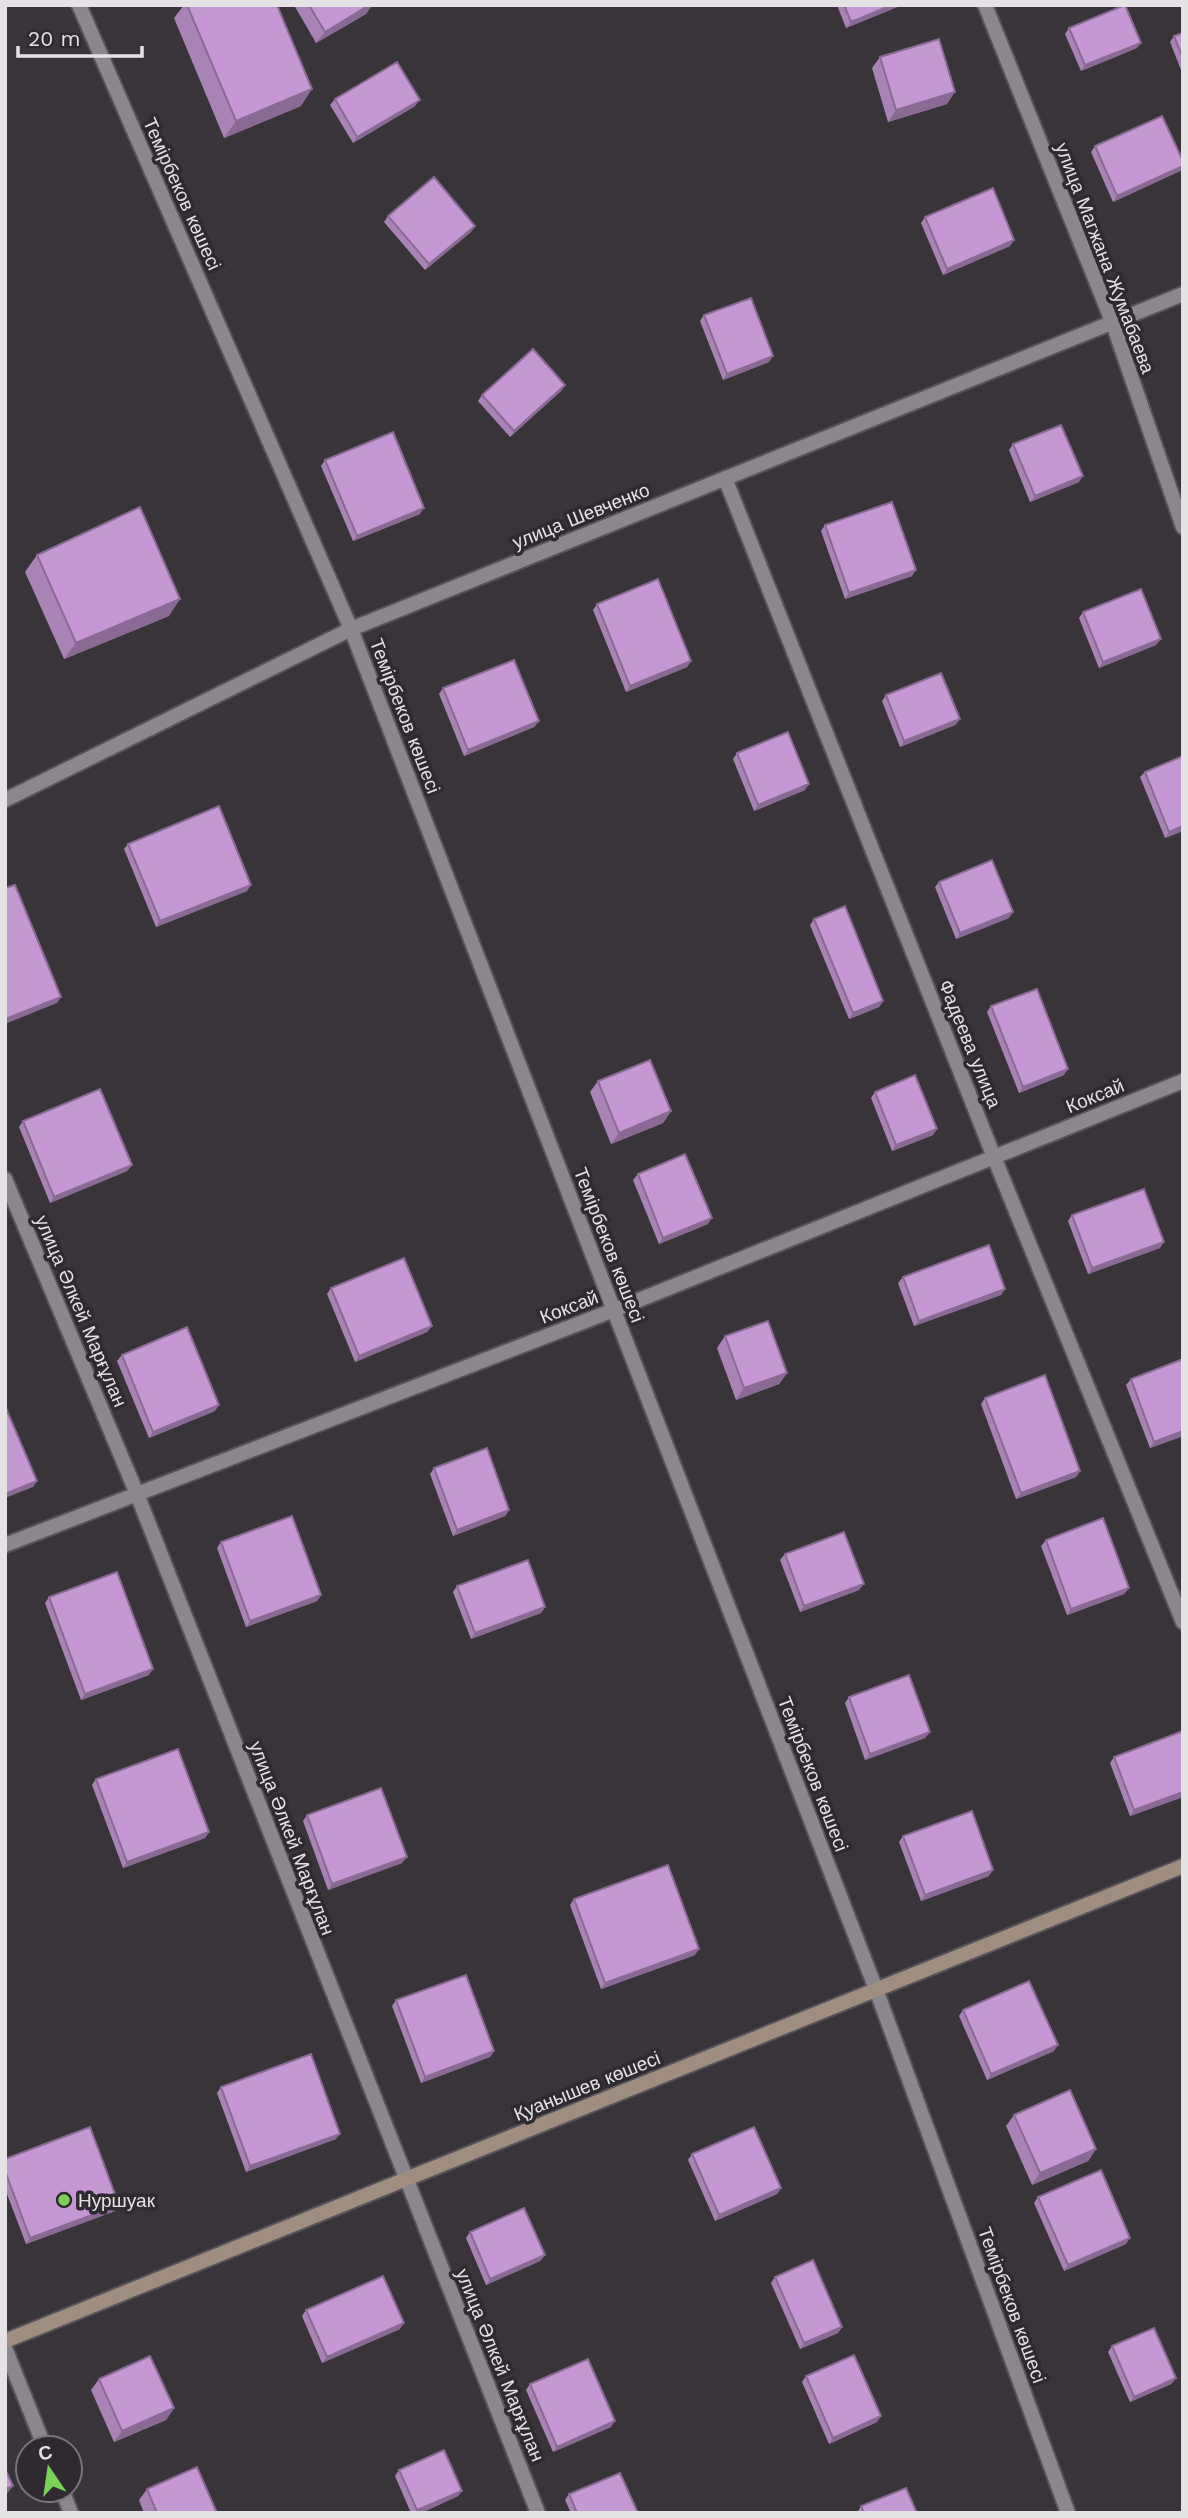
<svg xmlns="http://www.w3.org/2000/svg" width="1188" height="2518" font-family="'Work Sans',sans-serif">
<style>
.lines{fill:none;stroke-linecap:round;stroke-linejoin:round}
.street-casing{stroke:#575359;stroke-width:18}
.secondary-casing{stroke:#575359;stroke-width:18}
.street{stroke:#8c878e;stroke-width:14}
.secondary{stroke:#9f8e80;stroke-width:14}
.wall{fill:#a983b5}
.shaded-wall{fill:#8a6a94}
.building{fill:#c598d3;stroke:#8a6a94;stroke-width:2}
.poi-dot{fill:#7ad156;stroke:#2f2a30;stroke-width:2.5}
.labels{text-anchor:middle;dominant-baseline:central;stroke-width:7;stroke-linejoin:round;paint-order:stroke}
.street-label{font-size:19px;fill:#e5e2e6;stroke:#2f2a30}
.poi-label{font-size:19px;fill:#e5e2e6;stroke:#2f2a30;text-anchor:start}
</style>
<rect width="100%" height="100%" fill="#39343a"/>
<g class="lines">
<defs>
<path id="street" d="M79,5L351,629L877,1992L1068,2513
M985,5L1112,321L1183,527
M725,478L994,1157L1183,1622
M5,800L351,629L1183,294
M5,1179L137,1494L538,2513
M5,1545L614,1310L1183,1081
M5,2348L45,2448
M62,2490L71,2513"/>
<path id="secondary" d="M5,2341C397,2181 791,2027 1183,1866"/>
</defs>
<use href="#street" class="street-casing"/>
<use href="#secondary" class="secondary-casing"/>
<use href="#street" class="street"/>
<use href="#secondary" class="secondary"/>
</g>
<path class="wall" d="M184,5H277L301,106L224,138L174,18Z
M294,5H372L366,14L316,43Z
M837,5H902L846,28Z
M1069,28L1137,48L1081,71L1065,34Z
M1183,33V75L1170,42L1174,36Z
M880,57L947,104L888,122L872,68Z
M335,99L415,106L353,143L330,105Z
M1095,146L1183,161V168L1180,171L1113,202L1091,152Z
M388,216L471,232L425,270L384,222Z
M925,217L1010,246L943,275L921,223Z
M704,315L769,362L723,380L700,321Z
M565,385L561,391L510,437L478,401L482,395Z
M1013,444L1079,482L1030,502L1009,450Z
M325,460L420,514L353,541L321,466Z
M825,525L912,576L845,599L821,531Z
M37,555L169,616L64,659L25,572Z
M597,604L691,661L687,667L626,692L593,610Z
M1083,612L1156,645L1099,668L1079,618Z
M443,688L539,721L534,727L464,756L439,694Z
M886,695L960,719L955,725L900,747L882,701Z
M737,753L805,790L754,811L733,759Z
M1145,772L1183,831L1165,838L1140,777Z
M128,844L247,891L156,927L124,849Z
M939,882L1009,918L956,939L935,887Z
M814,919L883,1001L879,1007L849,1019L810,925Z
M991,1006L1064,1075L1019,1093L987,1012Z
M598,1081L671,1111L663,1123L611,1144L590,1092Z
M875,1092L933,1135L892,1151L871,1098Z
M23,1121L132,1165L127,1171L50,1203L19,1127Z
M638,1174L708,1224L659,1244L633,1180Z
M1072,1215L1160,1248L1088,1274L1068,1221Z
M903,1277L1001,1295L914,1326L898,1283Z
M331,1288L432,1326L427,1332L355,1362L327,1294Z
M725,1336L787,1373L779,1384L736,1400L717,1348Z
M122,1355L215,1411L149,1438L117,1361Z
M1183,1359V1436L1150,1448L1126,1385L1131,1379Z
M985,1398L1080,1471L1076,1477L1016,1499L981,1404Z
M434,1468L509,1510L505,1516L453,1536L430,1474Z
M1046,1540L1129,1588L1124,1594L1067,1615L1041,1546Z
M221,1542L321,1595L317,1601L246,1627L217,1548Z
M785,1554L859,1590L800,1612L780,1560Z
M457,1586L545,1607L541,1613L471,1639L453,1592Z
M49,1597L149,1675L81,1700L45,1603Z
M849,1697L930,1732L925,1738L865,1760L845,1703Z
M1183,1731V1797L1130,1816L1110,1763L1114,1757Z
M96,1779L209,1832L205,1838L123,1868L92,1785Z
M307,1815L402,1863L328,1890L303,1821Z
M903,1836L989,1876L921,1901L899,1842Z
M574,1899L695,1955L601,1989L570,1905Z
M396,2000L494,2051L490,2057L421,2083L392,2006Z
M963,2010L1054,2051L987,2080L959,2016Z
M221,2087L336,2139L246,2172L217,2093Z
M1014,2115L1096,2149L1088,2161L1032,2185L1006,2126Z
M692,2154L781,2188L777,2194L715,2221L688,2160Z
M5,2159L119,2205L115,2211L26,2244L5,2189Z
M1038,2197L1126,2244L1064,2271L1034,2203Z
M470,2232L545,2255L540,2261L486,2285L466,2238Z
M775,2277L842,2327L838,2333L800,2349L771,2283Z
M306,2310L400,2329L322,2363L302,2316Z
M1112,2346L1176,2378L1171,2384L1130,2402L1108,2352Z
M806,2376L877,2422L829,2444L802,2382Z
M99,2379L174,2408L166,2420L114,2442L91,2390Z
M530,2384L611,2427L553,2452L526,2390Z
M399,2470L462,2491L458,2496L421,2513H411L395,2476Z
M147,2489L217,2513H144L139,2500Z
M569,2494L638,2513H571L565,2500Z
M861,2506L917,2513H857Z"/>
<path class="shaded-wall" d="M369,5H372L366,14L316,43L325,32Z
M892,5H902L846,28L851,22Z
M1141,43L1137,48L1081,71L1085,65Z
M312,89L301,106L224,138L236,121Z
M955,92L947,104L888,122L896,110Z
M420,100L415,106L353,143L357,137Z
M1183,166L1180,171L1113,202L1117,196Z
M475,226L471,232L425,270L429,264Z
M1014,240L1010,246L943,275L947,269Z
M773,356L769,362L723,380L727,374Z
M565,385L561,391L510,437L514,431Z
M1083,476L1079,482L1030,502L1035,496Z
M424,508L420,514L353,541L357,536Z
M916,570L912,576L845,599L849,593Z
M180,599L169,616L64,659L76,643Z
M1161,639L1156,645L1099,668L1103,662Z
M691,661L687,667L626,692L630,686Z
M960,719L955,725L900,747L904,741Z
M539,721L534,727L464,756L468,750Z
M809,784L805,790L754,811L758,805Z
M1183,826V831L1165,838L1169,832Z
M251,885L247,891L156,927L160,921Z
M1013,912L1009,918L956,939L960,933Z
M61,997L57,1003L5,1024V1019Z
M883,1001L879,1007L849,1019L853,1013Z
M1068,1069L1064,1075L1019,1093L1023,1087Z
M671,1111L663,1123L611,1144L619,1133Z
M937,1129L933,1135L892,1151L896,1145Z
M132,1165L127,1171L50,1203L54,1197Z
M712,1218L708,1224L659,1244L663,1238Z
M1164,1242L1160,1248L1088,1274L1092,1268Z
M1005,1289L1001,1295L914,1326L919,1321Z
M432,1326L427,1332L355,1362L359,1356Z
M787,1373L779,1384L736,1400L744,1388Z
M219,1405L215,1411L149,1438L153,1432Z
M1183,1431V1436L1150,1448L1154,1442Z
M1080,1471L1076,1477L1016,1499L1021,1493Z
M37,1481L33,1487L5,1498V1494Z
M509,1510L505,1516L453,1536L457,1530Z
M864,1584L859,1590L800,1612L804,1606Z
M1129,1588L1124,1594L1067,1615L1071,1609Z
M321,1595L317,1601L246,1627L250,1621Z
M545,1607L541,1613L471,1639L475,1633Z
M153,1669L149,1675L81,1700L85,1694Z
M930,1732L925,1738L865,1760L870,1754Z
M1183,1792V1797L1130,1816L1134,1810Z
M209,1832L205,1838L123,1868L127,1862Z
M407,1857L402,1863L328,1890L332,1884Z
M993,1870L989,1876L921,1901L925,1895Z
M699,1949L695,1955L601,1989L605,1983Z
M1058,2045L1054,2051L987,2080L991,2074Z
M494,2051L490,2057L421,2083L425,2077Z
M340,2134L336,2139L246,2172L250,2166Z
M1096,2149L1088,2161L1032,2185L1040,2173Z
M781,2188L777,2194L715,2221L719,2215Z
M119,2205L115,2211L26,2244L30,2238Z
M1130,2238L1126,2244L1064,2271L1068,2265Z
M545,2255L540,2261L486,2285L490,2279Z
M404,2323L400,2329L322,2363L327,2357Z
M842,2327L838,2333L800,2349L804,2343Z
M1176,2378L1171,2384L1130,2402L1134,2397Z
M174,2408L166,2420L114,2442L122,2431Z
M881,2416L877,2422L829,2444L833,2438Z
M615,2421L611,2427L553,2452L557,2447Z
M13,2486L5,2496V2489Z
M462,2491L458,2496L421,2513H415L417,2510Z"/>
<path class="building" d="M187,5H277L312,89L236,121Z
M309,5H369L325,32Z
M844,5H892L851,22Z
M1125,5L1141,43L1085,65L1069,28Z
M1183,33V58L1174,36Z
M939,39L955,92L896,110L880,57Z
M397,62L420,100L357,137L335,99Z
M1162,116L1183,161V166L1117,196L1095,146Z
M434,177L475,226L429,264L388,216Z
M993,188L1014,240L947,269L925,217Z
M751,298L773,356L727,374L704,315Z
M533,349L565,385L514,431L482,395Z
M1061,425L1083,476L1035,496L1013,444Z
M393,432L424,508L357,536L325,460Z
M892,502L916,570L849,593L825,525Z
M140,507L180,599L76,643L37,555Z
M658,579L691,661L630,686L597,604Z
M1141,589L1161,639L1103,662L1083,612Z
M514,660L539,721L468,750L443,688Z
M941,673L960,719L904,741L886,695Z
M788,732L809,784L758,805L737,753Z
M1183,756V826L1169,832L1145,772Z
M219,806L251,885L160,921L128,844Z
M992,860L1013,912L960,933L939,882Z
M15,885L61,997L5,1019V888Z
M845,906L883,1001L853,1013L814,919Z
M1037,989L1068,1069L1023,1087L991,1006Z
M650,1060L671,1111L619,1133L598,1081Z
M915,1075L937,1129L896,1145L875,1092Z
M100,1089L132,1165L54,1197L23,1121Z
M685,1154L712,1218L663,1238L638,1174Z
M1144,1189L1164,1242L1092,1268L1072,1215Z
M989,1245L1005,1289L919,1321L903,1277Z
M404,1258L432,1326L359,1356L331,1288Z
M768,1321L787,1373L744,1388L725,1336Z
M187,1327L219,1405L153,1432L122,1355Z
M1183,1359V1431L1154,1442L1131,1379Z
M1045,1375L1080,1471L1021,1493L985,1398Z
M5,1406L37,1481L5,1494Z
M487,1448L509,1510L457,1530L434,1468Z
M292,1516L321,1595L250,1621L221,1542Z
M1103,1518L1129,1588L1071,1609L1046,1540Z
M844,1532L864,1584L804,1606L785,1554Z
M528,1560L545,1607L475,1633L457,1586Z
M117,1572L153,1669L85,1694L49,1597Z
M909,1675L930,1732L870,1754L849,1697Z
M1183,1731V1792L1134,1810L1114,1757Z
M178,1749L209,1832L127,1862L96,1779Z
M381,1788L407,1857L332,1884L307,1815Z
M972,1811L993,1870L925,1895L903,1836Z
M668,1865L699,1949L605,1983L574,1899Z
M466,1975L494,2051L425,2077L396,2000Z
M1029,1981L1058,2045L991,2074L963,2010Z
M311,2054L340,2134L250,2166L221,2087Z
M1070,2090L1096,2149L1040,2173L1014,2115Z
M90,2127L119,2205L30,2238L5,2171V2159Z
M754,2127L781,2188L719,2215L692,2154Z
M1101,2170L1130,2238L1068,2265L1038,2197Z
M524,2208L545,2255L490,2279L470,2232Z
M813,2260L842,2327L804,2343L775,2277Z
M383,2276L404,2323L327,2357L306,2310Z
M1154,2328L1176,2378L1134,2397L1112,2346Z
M854,2355L881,2416L833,2438L806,2376Z
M150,2356L174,2408L122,2431L99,2379Z
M588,2359L615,2421L557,2447L530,2384Z
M444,2450L462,2491L417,2510L399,2470Z
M197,2467L217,2513H157L147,2489Z
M5,2469L13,2486L5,2489Z
M620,2473L638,2513H577L569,2494Z
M906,2488L917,2513H864L861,2506Z"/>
<circle class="poi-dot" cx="64" cy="2200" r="7"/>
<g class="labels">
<g class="street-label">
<text transform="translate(182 194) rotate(66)">Темірбеков көшесі</text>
<text transform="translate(1105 258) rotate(69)">улица Магжана Жумабаева</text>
<text transform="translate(581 516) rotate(-22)">улица Шевченко</text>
<text transform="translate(405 716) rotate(69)">Темірбеков көшесі</text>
<text transform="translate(970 1044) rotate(68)">Фадеева улица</text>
<text transform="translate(1095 1096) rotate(-22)">Коксай</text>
<text transform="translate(609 1245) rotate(69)">Темірбеков көшесі</text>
<text transform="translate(569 1307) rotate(-21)">Коксай</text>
<text transform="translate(81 1311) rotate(67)">улица Әлкей Марғұлан</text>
<text transform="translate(813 1774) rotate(69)">Темірбеков көшесі</text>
<text transform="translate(292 1838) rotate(69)">улица Әлкей Марғұлан</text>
<text transform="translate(587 2086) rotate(-22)">Қуанышев көшесі</text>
<text transform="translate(1012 2305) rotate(70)">Темірбеков көшесі</text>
<text transform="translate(500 2365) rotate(68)">улица Әлкей Марғұлан</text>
</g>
<g class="poi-label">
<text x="78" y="2200">Нуршуак</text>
</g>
</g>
<rect width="1188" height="2518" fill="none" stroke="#e5e2e6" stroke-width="14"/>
<g transform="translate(49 2469) rotate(347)"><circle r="33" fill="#2f2a30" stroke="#787479" stroke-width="2"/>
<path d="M0-5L12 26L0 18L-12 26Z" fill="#7ad156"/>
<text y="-10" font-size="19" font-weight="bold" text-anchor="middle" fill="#e5e2e6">С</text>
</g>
<path d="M18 46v10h124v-10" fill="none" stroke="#e5e2e6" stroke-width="3.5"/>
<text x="28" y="46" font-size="21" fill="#e5e2e6" stroke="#2f2a30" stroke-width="5" paint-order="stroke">20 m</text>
</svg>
